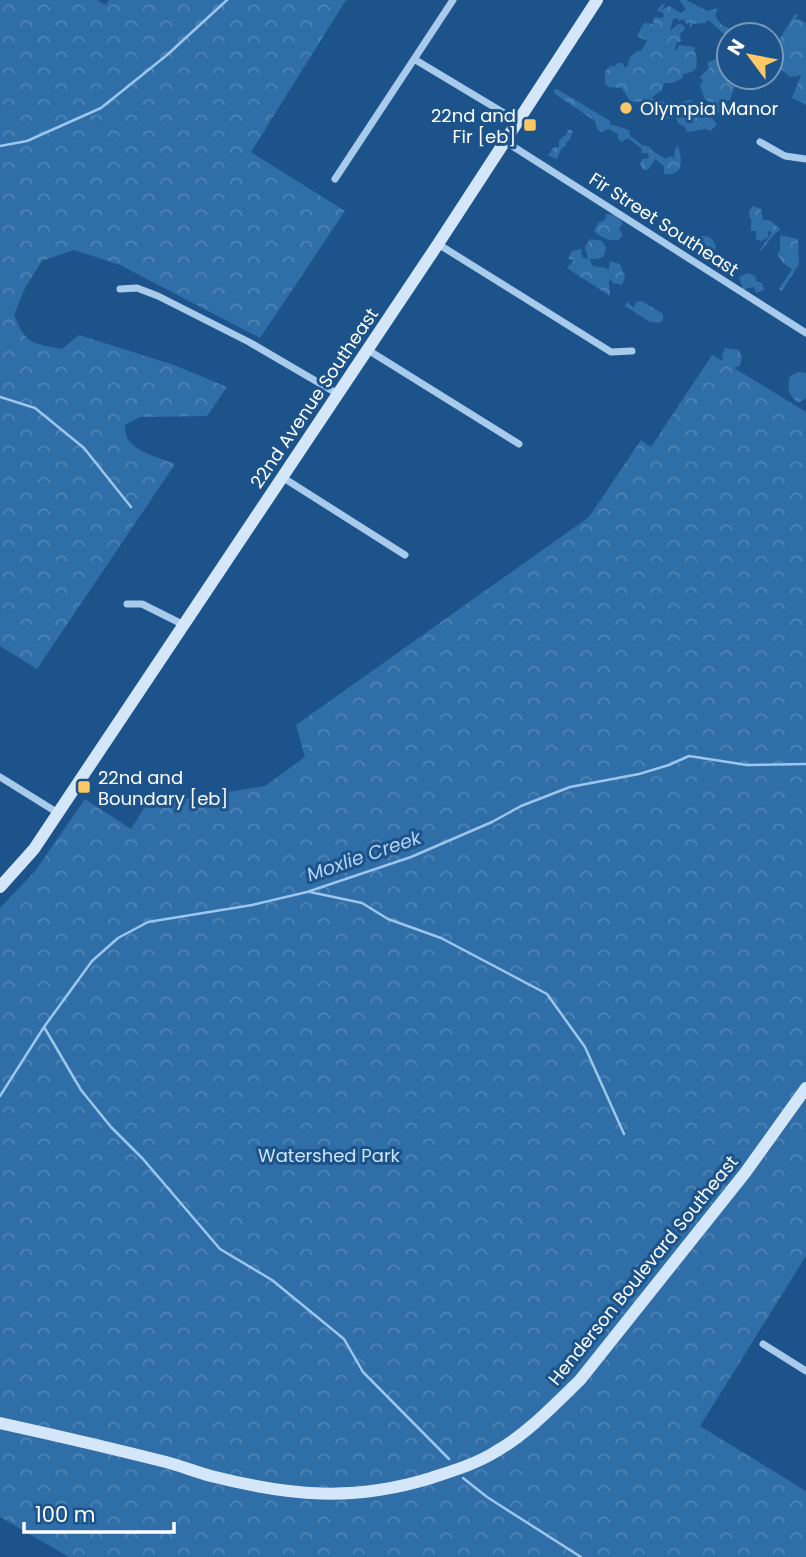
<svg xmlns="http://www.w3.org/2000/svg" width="806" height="1557" font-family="Poppins,sans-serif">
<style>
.forest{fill:url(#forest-crowns)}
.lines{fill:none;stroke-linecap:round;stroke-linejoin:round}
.stream{stroke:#9bc6ee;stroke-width:2.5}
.street{stroke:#a8cbec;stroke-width:7}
.secondary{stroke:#d4e6f9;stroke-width:12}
.poi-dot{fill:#fdc865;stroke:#1c538b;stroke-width:2.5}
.labels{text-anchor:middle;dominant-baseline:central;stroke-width:6;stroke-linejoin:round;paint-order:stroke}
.poi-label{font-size:18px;fill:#fff;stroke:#1c538b;text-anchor:start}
.street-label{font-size:18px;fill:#fff;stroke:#1c538b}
.park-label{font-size:18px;fill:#cde4f9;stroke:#1c538b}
.water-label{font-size:19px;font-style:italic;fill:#b3d4f4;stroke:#1c538b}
</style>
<defs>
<pattern id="forest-crowns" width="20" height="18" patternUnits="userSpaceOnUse" patternTransform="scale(1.75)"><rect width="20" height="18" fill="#306ea8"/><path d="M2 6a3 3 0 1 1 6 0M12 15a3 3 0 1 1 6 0" fill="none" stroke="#4f84b5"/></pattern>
</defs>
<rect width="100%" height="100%" fill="#1c538b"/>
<path class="forest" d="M0,0H97L106,5L109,0H346L251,152L345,211L260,338L120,265L74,250L42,261L26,286L14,315C26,345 32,343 62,349L79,335L174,365L227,387L207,416L140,417L125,425C122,450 156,456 175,464L37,669L0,646Z
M679,0H686L707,11L718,8L715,16L722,25L744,35H729V50L721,42L726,36L709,20L705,23L693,24L690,28L689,22L686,24L684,19L679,21L677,18L673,19L670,31L678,24L683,25L685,29L680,34L681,42H677L675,49L676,51L679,45L694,47C697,61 702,72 683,74V78L673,83H664L662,90L651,98L665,102L673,108L674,112L677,103L691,100L695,108L702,103L705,111H709V102L704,98L700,85L703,80L699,78L709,68L707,63L718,58L729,61V77C734,77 738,79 740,84L734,88L730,100L725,102L718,113L712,118L717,125L710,131L706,129L687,132L685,127L678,123L674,113L672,118L666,119L646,101C627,103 631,102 622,88L609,87L605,84V71L612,65L613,67L618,63H623L624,67H627L630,57L637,51H641L647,41L637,36L644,23L654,24L653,21L655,17L663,18L664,14L657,10L662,4L665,5L661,10L669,6L681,13L686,9Z
M795,14L798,15L795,20L798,19L806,23V105L792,98L801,75L790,77L781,69L778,64L771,66V45L775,52L779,40Z
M557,89L610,121V124L629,130L630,136L642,145L650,147L651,150L666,159L669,156L674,158L675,149L678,146C683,161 683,177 664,174V166L655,159L648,170H643L640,165L642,159L649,158L648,153H641L642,149L628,138L621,142L618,138V134L609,129L601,132L597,129L595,121L555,94L553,90Z
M568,130H573L570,140L566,142L567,144L561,149L557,159L547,155L551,152L552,148L559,147V140L567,134Z
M753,206L761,209L763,220C771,218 776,226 781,230L775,233L761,251L760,250L772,232L768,231V237L761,241L756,239V231H751V221L753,220L750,219L749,211Z
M606,214L616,215L623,223L619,229L623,235L619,240C608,241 602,238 594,231L598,223L605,220Z
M780,235L798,239L799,264L782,291L779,289L792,269L783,263L777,254L780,250Z
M701,236C711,236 713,239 716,247L713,254L705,256L704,247H700Z
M590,239L602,241L606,247L604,256L597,259H589L593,266L607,268L608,272L610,261L620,264L625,277L622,285L613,283L611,280L609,281L610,296L567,268L574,260L568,259L572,251L581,249L582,257L588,259L585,247Z
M747,273L755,276L756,281L762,283L764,290L756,293L754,287L743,289L739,277Z
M642,301L663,314V320L659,323L650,322L625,306L627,302L634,308L636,302Z
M725,348L739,350L742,357L740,366L734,368L806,412V1256L700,1426L806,1491V1557H69L0,1517V908L35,871L85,799L131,829L146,805L265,786L305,757L296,725L589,517L641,440L651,447L712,355L723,361L722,355Z
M798,372L806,373V398L798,403C788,394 787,389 790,376Z"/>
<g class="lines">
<path class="stream" d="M0,146L27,141L101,108L167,55L227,0
M0,397L35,408L84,448L131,507
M310,892L362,903L388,919L441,938L547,994L585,1047L624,1134
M44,1027L81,1090L111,1127L143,1159L220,1249L272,1280L344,1339L363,1372L449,1459
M0,1096L44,1027L92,961L118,938L148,922L252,905L307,892L411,857L492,822L521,806L570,787L639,774L669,765L689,756L747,765L806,764
M463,1478L487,1497L581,1557"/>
<path class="street" d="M414,59L519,122
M506,142L806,333
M760,142L785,156L806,159
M335,179L453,0
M438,244L611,352L632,351
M120,289L137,288L158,296L249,342L338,394
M368,350L519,444
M282,477L405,555
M127,604H142L184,625
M0,777L58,813
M763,1344L806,1371"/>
<path class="secondary" d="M0,887L34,849L58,813L438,244L597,0
M0,1423C55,1435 111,1448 166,1462C181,1466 196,1472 211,1476C290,1496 353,1502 431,1478C452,1471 476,1464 495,1452C527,1434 554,1405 580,1380L745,1173L806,1088"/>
</g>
<g class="poi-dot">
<circle cx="626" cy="108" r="7"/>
<rect x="523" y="118" width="14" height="14" rx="3.5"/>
<rect x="77" y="780" width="14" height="14" rx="3.5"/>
</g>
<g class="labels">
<g class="poi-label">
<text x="640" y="108">Olympia Manor</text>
<text x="516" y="115" text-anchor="end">22nd and<tspan x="516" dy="21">Fir [eb]</tspan></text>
<text x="98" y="777">22nd and<tspan x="98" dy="21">Boundary [eb]</tspan></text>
</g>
<g class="street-label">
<text transform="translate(664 224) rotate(33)">Fir Street Southeast</text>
<text transform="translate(314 398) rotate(-56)">22nd Avenue Southeast</text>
<text transform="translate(643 1270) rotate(-51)">Henderson Boulevard Southeast</text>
</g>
<g class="park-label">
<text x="329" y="1155">Watershed Park</text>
</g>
<g class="water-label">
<text transform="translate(364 856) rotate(-19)">Moxlie Creek</text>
</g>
</g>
<g transform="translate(750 56) rotate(302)"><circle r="33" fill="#1c538b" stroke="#7798b9" stroke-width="2"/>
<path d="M0-5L12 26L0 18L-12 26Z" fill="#fdc865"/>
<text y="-10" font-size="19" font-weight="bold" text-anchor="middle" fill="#ffffff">N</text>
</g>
<path d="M24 1522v10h150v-10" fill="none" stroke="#ffffff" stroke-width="3.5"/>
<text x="35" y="1522" font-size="21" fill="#ffffff" stroke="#1c538b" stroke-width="5" paint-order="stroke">100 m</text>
</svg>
